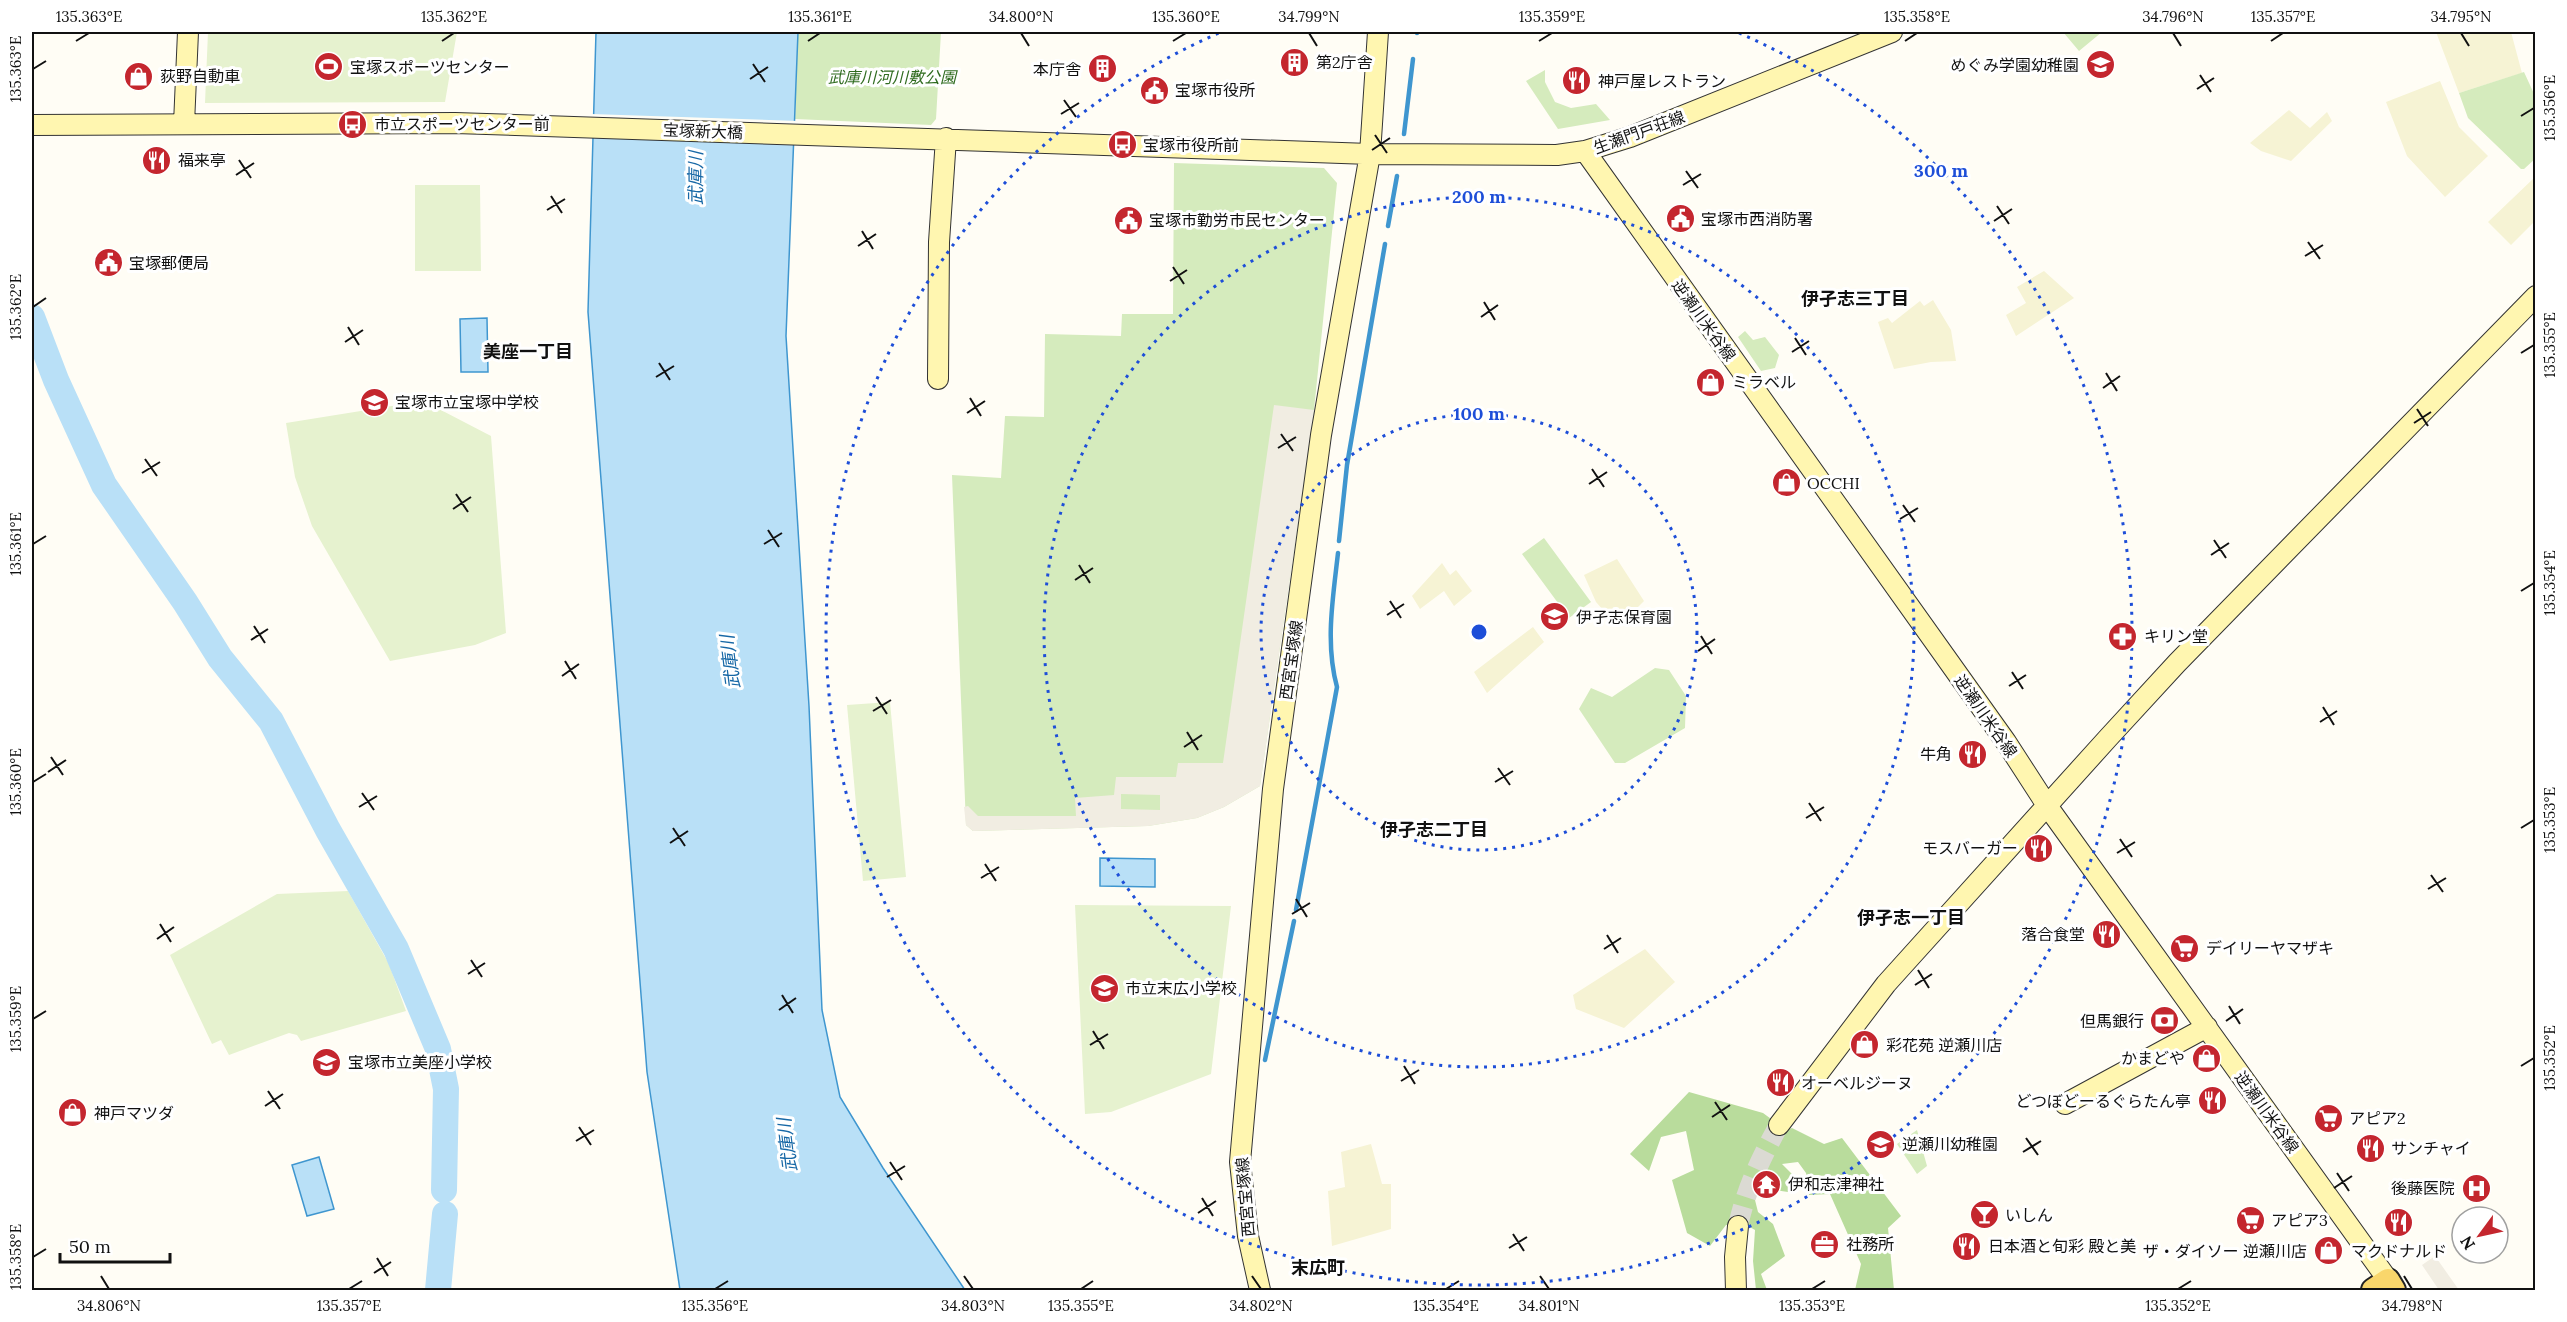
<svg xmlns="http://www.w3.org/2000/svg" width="2567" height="1322" font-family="Lora,'Noto Sans JP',serif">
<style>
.farmland{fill:#f6f3d4}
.green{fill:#d5ebbd}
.forest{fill:#b9dc9c}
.pitch{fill:#e6f2cf}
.plaza{fill:#f1ede2;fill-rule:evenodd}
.water{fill:#b9e0f7;stroke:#3f96cf;stroke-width:1.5}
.pier{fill:#fffdf5}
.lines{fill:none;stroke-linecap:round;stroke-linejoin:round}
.stream{stroke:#3f96cf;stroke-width:4.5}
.river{stroke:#b9e0f7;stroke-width:26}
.secondary-tunnel{stroke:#dbdad3;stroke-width:20;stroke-dasharray:20 10;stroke-linecap:butt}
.secondary-casing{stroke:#333;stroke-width:22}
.primary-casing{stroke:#222;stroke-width:26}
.secondary{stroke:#fff6b0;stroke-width:20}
.primary{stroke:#f9d66b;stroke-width:22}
.ticks{fill:none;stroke:#111;stroke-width:2}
.ring{fill:none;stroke:#1d4ed8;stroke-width:3;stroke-dasharray:3 6}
.labels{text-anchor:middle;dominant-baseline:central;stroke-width:6;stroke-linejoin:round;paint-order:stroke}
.poi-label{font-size:16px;fill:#111;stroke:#fff;text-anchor:start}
.park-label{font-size:16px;font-style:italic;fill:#2f6b1f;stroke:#fff}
.street-label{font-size:16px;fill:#111;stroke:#fff}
.water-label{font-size:18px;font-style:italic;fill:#1768a6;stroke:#fff}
.neighbourhood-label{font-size:18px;font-weight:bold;fill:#111;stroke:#fff}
.centre{fill:#1d4ed8;stroke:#fff;stroke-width:3}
.ring-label{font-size:18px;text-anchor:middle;font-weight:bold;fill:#1d4ed8;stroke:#fff;stroke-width:6;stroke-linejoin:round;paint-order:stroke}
.neatline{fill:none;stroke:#111;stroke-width:2}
.ticks-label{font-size:15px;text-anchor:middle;fill:#111}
</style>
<rect width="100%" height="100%" fill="#fffdf5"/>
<path class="farmland" d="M2436,32H2511L2522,73L2459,93Z
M2440,81L2459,127L2488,156L2445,197L2407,156L2386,102Z
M2289,110L2310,128L2327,112L2332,121L2291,161L2261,151L2250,143Z
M2535,177V221L2511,245L2488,222Z
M2044,271L2074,298L2016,336L2006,315L2026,303L2017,287Z
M1933,300L1951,330L1956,361L1931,362L1894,369L1878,322L1888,318L1892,323L1920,301L1924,306Z
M1617,559L1644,601L1618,627L1596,602L1584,575Z
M1442,563L1450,575L1456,570L1472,591L1454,606L1444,591L1420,609L1412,596Z
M1533,627L1544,642L1487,693L1474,672Z
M1645,949L1675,982L1624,1028L1576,1009L1573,995Z
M1371,1144L1382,1184H1391V1229L1332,1246L1328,1191L1345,1187L1341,1152Z"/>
<path class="green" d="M798,32H941L936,119L931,125L795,119Z
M2063,32H2102L2079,51Z
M1545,70V82L1555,102L1571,108L1596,104L1610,120L1558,129L1526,81Z
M2524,72L2535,96L2536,158L2524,169H2521L2468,118L2459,93Z
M1174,163L1324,168L1337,183L1314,410L1260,786L1224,807L1197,818L1148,826L973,831L966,825L952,475L1001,478L1005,416L1044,417L1045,334L1121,336L1122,314H1173Z
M1745,331L1753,340L1765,337L1779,355L1775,368L1761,371L1738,337Z
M1544,538L1591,602L1569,618L1522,554Z
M1655,668L1669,670L1686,696L1685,728L1625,763H1615L1579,709L1591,688L1612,697Z
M1917,1130L1927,1166L1917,1174L1897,1144Z"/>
<path class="forest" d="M1689,1092L1763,1113L1786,1130L1792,1128L1824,1144L1842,1138L1901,1216L1888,1228L1894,1290H1855L1861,1264L1830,1194L1809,1195L1806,1173L1798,1162L1782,1164L1795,1177L1788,1192L1762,1188L1753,1192L1758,1212L1773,1224L1785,1256L1761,1274L1767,1290H1756L1753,1261L1755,1230L1748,1226L1726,1225L1710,1246L1687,1233L1672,1180L1694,1170L1686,1131L1661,1137L1649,1171L1630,1154Z"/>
<path class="pitch" d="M208,32H457L445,102L205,103Z
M415,185H480L481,271H415Z
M398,405L439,409L491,436L506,633L475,645L390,661L312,526L295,477L286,423Z
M890,702L906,877L863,881L847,705Z
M348,891L389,964L406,1011L301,1041L297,1035L289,1033L229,1055L221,1040L212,1044L170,955L277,894Z
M1075,905L1231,906L1211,1074L1111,1112L1085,1114Z"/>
<path class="plaza" d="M1274,405L1314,410L1260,786L1224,807L1197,818L1148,826L973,831L966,825L964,807L968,806L978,816H1076L1075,798L1114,795L1116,777H1176L1178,763H1223ZM1121,794L1160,795V810L1121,809Z
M2435,1256L2459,1290H2439L2422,1265Z"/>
<path class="water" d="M596,32H798L786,336L809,706L822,1010L840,1097L883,1168L965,1290H680L647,1072L588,312Z
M487,318L488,372H461L460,319Z
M1100,858L1155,859V887L1100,886Z
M319,1157L334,1209L307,1216L292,1165Z"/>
<path class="pier" d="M591,114L798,121L797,143L590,136Z"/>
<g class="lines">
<path class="stream" d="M1417,33V32
M1404,134L1413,59
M1388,226L1397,176
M1339,541L1347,465L1385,244
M1296,910L1337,687C1325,643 1333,598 1338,553
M1265,1060L1294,921"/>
<path class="river" d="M32,317L56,380L104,485L185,602L220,658L271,721L328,830L396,949L438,1049L446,1089L444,1190
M438,1290L445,1214"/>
<path class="secondary-tunnel" d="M1738,1226C1746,1189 1761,1158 1779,1125"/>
<defs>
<path id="secondary" d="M184,124L188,32
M32,125L455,123L1370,154L1557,155L1585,151L1630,137L1892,32
M1585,151L2006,742L2048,807L2388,1280
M938,379L939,242L946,138
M2065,1104L2207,1027
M1779,1125L1886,984L2108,738L2177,663L2536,296
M1260,1290L1248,1236L1240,1162L1273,789L1321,435L1370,154L1378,32
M1736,1290L1735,1257L1738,1226"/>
<path id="primary" d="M2373,1290L2388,1280L2394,1290"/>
</defs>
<use href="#secondary" class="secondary-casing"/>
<use href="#primary" class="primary-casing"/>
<use href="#secondary" class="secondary"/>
<use href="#primary" class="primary"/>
</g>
<path class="ticks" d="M1021,33L1029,46M1309,33L1317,46M2173,33L2181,46M2461,33L2469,46M76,41L89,33M442,41L454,33M808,41L820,33M1173,41L1186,33M1539,41L1552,33M1905,41L1917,33M2271,41L2283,33M753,64L765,82M33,69L46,61M2200,75L2211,92M750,79L768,67M2197,89L2214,78M1064,100L1076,117M1061,114L1079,103M2521,116L2534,108M1375,135L1387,153M1372,150L1390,138M239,160L251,178M1686,171L1698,188M236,175L254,163M1683,185L1701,174M551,196L562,213M1997,206L2009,224M547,210L565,199M1994,221L2012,209M862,231L873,249M2308,242L2320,259M858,246L876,234M2305,256L2323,245M1173,267L1184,284M1170,281L1187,270M1484,302L1495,320M33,307L46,298M1481,317L1498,305M348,327L359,345M1795,338L1806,355M345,342L363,330M1792,352L1809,341M2521,353L2534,345M659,363L670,380M2106,373L2117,391M656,377L674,366M2103,388L2120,376M970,398L981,416M2417,409L2428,426M967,413L985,401M2414,423L2431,412M1281,434L1293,451M1278,448L1296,437M145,459L157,476M1592,469L1604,487M142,473L160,462M1589,484L1607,472M456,494L468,512M1903,505L1915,522M453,509L471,497M1900,519L1918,508M768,530L779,547M2214,540L2226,558M33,544L46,536M764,544L782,533M2211,555L2229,543M1079,565L1090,583M1075,580L1093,568M2521,591L2534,583M1390,601L1401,618M1387,615L1404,604M254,626L265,643M1701,636L1712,654M251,640L268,629M1698,651L1715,639M565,661L576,679M2012,672L2023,689M562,676L579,664M2009,686L2026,675M876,697L887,714M2323,707L2334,725M873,711L891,700M2320,722L2337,711M1187,732L1198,750M1184,747L1202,735M51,757L63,775M1498,768L1510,785M48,772L66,760M33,782L46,774M1495,782L1513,771M362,793L374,810M1809,803L1821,821M359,807L377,796M1806,818L1824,807M673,828L685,846M2521,828L2534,820M2120,839L2132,857M670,843L688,831M2117,853L2135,842M985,864L996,881M2431,875L2443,892M981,878L999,867M2428,889L2446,878M1296,899L1307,917M1292,914L1310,903M160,924L171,942M1607,935L1618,953M157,939L174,927M1604,949L1621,938M471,960L482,977M1918,970L1929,988M468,974L485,963M1915,985L1932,974M782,995L793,1013M2229,1006L2240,1024M779,1010L796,998M33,1019L46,1011M2226,1021L2243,1009M1093,1031L1104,1049M1090,1045L1108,1034M1404,1066L1415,1084M2521,1066L2534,1058M1401,1081L1419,1070M268,1091L280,1109M1715,1102L1727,1120M265,1106L283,1094M1712,1117L1730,1105M579,1127L591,1145M2026,1138L2038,1155M576,1141L594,1130M2023,1152L2041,1141M890,1162L902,1180M2337,1173L2349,1191M887,1177L905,1166M2334,1188L2352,1176M1202,1198L1213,1216M1198,1213L1216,1201M1513,1234L1524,1251M1509,1248L1527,1237M33,1257L46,1249M377,1258L388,1276M374,1273L391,1262M101,1276L109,1289M964,1276L973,1289M1252,1276L1261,1289M1540,1276L1549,1289M2404,1276L2412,1289M349,1289L362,1281M715,1289L728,1281M1081,1289L1093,1281M1446,1289L1459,1281M1812,1289L1825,1281M2178,1289L2191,1281"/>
<g class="ring">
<circle cx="1479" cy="632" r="218"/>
<circle cx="1479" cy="632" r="435"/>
<path d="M1739 33A653 653 0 1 1 1219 33"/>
</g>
<defs>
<symbol id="building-disc" viewBox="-11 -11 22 22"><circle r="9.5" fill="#c4262e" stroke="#fff"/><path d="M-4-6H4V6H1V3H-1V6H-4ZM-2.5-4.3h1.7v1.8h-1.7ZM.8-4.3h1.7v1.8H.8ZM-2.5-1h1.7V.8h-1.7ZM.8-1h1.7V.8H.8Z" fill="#fff"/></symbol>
<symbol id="school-disc" viewBox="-11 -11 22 22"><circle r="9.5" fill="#c4262e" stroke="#fff"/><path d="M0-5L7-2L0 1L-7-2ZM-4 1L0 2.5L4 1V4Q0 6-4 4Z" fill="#fff"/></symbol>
<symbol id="stadium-disc" viewBox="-11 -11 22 22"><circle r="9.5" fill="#c4262e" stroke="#fff"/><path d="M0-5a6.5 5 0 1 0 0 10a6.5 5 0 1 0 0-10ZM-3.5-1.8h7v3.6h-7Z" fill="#fff"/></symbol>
<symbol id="shop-disc" viewBox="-11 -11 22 22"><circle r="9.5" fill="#c4262e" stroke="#fff"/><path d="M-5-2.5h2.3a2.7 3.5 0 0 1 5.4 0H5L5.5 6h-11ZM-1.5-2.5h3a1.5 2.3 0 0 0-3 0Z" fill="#fff"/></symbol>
<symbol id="restaurant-disc" viewBox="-11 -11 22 22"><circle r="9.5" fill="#c4262e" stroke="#fff"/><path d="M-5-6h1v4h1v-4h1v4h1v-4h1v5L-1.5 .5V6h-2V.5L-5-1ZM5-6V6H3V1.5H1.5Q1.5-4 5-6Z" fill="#fff"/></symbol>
<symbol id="civic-disc" viewBox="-11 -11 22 22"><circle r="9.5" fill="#c4262e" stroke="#fff"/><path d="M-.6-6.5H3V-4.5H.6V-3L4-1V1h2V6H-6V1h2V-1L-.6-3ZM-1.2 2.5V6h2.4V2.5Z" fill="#fff"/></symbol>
<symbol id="bus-disc" viewBox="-11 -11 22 22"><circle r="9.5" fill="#c4262e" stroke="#fff"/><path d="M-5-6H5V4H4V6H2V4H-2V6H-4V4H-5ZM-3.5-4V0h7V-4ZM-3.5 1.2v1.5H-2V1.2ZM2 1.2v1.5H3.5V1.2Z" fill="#fff"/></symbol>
<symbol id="pharmacy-disc" viewBox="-11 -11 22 22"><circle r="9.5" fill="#c4262e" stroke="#fff"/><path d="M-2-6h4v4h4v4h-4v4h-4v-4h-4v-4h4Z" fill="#fff"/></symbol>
<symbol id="supermarket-disc" viewBox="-11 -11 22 22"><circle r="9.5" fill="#c4262e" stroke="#fff"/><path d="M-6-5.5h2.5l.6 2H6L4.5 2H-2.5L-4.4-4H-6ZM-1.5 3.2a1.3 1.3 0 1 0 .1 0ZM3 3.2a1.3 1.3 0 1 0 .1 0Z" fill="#fff"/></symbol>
<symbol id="bank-disc" viewBox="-11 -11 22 22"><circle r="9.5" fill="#c4262e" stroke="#fff"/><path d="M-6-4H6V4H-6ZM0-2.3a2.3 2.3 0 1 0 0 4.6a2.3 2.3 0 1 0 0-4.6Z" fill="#fff"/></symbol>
<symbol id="temple-disc" viewBox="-11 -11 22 22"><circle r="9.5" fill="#c4262e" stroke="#fff"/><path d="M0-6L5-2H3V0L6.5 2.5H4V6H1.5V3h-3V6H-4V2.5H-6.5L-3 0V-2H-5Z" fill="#fff"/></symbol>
<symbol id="hospital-disc" viewBox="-11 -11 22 22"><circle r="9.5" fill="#c4262e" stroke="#fff"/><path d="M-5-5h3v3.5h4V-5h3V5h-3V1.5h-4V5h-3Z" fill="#fff"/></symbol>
<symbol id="bar-disc" viewBox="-11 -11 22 22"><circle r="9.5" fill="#c4262e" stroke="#fff"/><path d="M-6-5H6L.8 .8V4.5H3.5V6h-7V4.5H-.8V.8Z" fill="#fff"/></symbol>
<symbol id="office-disc" viewBox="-11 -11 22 22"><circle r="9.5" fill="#c4262e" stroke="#fff"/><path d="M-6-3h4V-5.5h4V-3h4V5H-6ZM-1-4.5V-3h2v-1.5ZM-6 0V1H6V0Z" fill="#fff"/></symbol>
</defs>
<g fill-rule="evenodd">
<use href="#building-disc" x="1278" y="46" width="33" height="33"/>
<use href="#school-disc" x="2084" y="48" width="33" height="33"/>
<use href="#stadium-disc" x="312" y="50" width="33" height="33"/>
<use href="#building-disc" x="1086" y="52" width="33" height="33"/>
<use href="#shop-disc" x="122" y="60" width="33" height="33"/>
<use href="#restaurant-disc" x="1560" y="64" width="33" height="33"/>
<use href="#civic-disc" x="1138" y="74" width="33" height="33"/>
<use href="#bus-disc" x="336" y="108" width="33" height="33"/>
<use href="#bus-disc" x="1106" y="128" width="33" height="33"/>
<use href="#restaurant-disc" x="140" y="144" width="33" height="33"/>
<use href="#civic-disc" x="1664" y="202" width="33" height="33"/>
<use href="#civic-disc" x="1112" y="204" width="33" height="33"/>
<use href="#civic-disc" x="92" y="246" width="33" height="33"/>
<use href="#shop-disc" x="1694" y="366" width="33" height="33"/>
<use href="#school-disc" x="358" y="386" width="33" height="33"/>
<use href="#shop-disc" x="1770" y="466" width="33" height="33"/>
<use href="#school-disc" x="1538" y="600" width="33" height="33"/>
<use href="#pharmacy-disc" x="2106" y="620" width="33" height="33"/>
<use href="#restaurant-disc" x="1956" y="738" width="33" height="33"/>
<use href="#restaurant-disc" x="2022" y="832" width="33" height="33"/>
<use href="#restaurant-disc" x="2090" y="918" width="33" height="33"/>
<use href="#supermarket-disc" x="2168" y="932" width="33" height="33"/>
<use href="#school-disc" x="1088" y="972" width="33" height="33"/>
<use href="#bank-disc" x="2148" y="1004" width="33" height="33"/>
<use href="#shop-disc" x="1848" y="1028" width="33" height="33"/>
<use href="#shop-disc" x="2190" y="1042" width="33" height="33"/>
<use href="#school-disc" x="310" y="1046" width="33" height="33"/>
<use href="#restaurant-disc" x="1764" y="1066" width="33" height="33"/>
<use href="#restaurant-disc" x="2196" y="1084" width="33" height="33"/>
<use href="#shop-disc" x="56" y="1096" width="33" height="33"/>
<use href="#supermarket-disc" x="2312" y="1102" width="33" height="33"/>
<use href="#school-disc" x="1864" y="1128" width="33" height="33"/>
<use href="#restaurant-disc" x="2354" y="1132" width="33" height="33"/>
<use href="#temple-disc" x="1750" y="1168" width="33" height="33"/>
<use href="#hospital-disc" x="2460" y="1172" width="33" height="33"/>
<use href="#bar-disc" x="1968" y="1198" width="33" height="33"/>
<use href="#supermarket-disc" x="2234" y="1204" width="33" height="33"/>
<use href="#restaurant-disc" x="2382" y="1206" width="33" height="33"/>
<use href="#office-disc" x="1808" y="1228" width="33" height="33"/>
<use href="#restaurant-disc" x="1950" y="1230" width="33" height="33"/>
<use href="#shop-disc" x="2312" y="1234" width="33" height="33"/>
</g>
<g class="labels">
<g class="poi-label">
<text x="1316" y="62">第2庁舎</text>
<text x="2079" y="65" text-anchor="end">めぐみ学園幼稚園</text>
<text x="350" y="67">宝塚スポーツセンター</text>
<text x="1081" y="69" text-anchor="end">本庁舎</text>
<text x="160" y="76">荻野自動車</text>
<text x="1598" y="81">神戸屋レストラン</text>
<text x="1175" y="90">宝塚市役所</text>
<text x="374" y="124">市立スポーツセンター前</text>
<text x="1143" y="145">宝塚市役所前</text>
<text x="178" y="160">福来亭</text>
<text x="1701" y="219">宝塚市西消防署</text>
<text x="1149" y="220">宝塚市勤労市民センター</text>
<text x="129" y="263">宝塚郵便局</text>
<text x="1732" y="382">ミラベル</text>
<text x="395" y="402">宝塚市立宝塚中学校</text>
<text x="1807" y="483">OCCHI</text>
<text x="1576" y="617">伊孑志保育園</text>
<text x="2144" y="636">キリン堂</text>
<text x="1952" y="754" text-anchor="end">牛角</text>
<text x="2018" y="848" text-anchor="end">モスバーガー</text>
<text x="2085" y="934" text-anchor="end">落合食堂</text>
<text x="2206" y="948">デイリーヤマザキ</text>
<text x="1125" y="988">市立末広小学校</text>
<text x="2144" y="1021" text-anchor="end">但馬銀行</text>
<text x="1886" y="1045">彩花苑 逆瀬川店</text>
<text x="2185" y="1058" text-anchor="end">かまどや</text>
<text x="348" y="1062">宝塚市立美座小学校</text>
<text x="1801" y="1083">オーベルジーヌ</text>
<text x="2191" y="1101" text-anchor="end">どつぼどーるぐらたん亭</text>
<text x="94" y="1113">神戸マツダ</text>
<text x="2349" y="1118">アピア2</text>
<text x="1902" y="1144">逆瀬川幼稚園</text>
<text x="2391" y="1148">サンチャイ</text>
<text x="1788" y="1184">伊和志津神社</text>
<text x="2455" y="1188" text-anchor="end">後藤医院</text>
<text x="2005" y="1215">いしん</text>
<text x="2271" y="1220">アピア3</text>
<text x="1846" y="1244">社務所</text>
<text x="1988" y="1246">日本酒と旬彩 殿と美</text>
<text x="2307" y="1251" text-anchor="end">ザ・ダイソー 逆瀬川店</text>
<text x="2399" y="1251" text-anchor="middle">マクドナルド</text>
</g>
<g class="park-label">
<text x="892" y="77">武庫川河川敷公園</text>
</g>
<g class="street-label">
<text transform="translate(703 131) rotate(2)">宝塚新大橋</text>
<text transform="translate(1639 132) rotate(-20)">生瀬門戸荘線</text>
<text transform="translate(1704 320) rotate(54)">逆瀬川米谷線</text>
<text transform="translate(1291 660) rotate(-82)">西宮宝塚線</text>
<text transform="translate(1986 716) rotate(55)">逆瀬川米谷線</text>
<text transform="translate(2267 1112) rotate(54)">逆瀬川米谷線</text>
<text transform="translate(1245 1197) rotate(-95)">西宮宝塚線</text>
</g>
<g class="water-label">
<text transform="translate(695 178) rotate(-90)">武庫川</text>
<text transform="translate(730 662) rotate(-97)">武庫川</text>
<text transform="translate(787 1145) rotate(-97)">武庫川</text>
</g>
<g class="neighbourhood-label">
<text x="1855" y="298">伊孑志三丁目</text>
<text x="528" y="351">美座一丁目</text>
<text x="1434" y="829">伊孑志二丁目</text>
<text x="1911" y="917">伊孑志一丁目</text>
<text x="1318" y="1267">末広町</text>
</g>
</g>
<circle cx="1479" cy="632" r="9" class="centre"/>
<g class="ring-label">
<text x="1941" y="177">300 m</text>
<text x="1479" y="203">200 m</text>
<text x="1479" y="420">100 m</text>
</g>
<rect width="2567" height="1322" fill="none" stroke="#ffffff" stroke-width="66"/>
<g transform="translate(2480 1235) rotate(237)"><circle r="28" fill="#ffffff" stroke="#a0a0a0" stroke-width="1.5"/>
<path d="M0-4.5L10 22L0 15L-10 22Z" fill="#c4262e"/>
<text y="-9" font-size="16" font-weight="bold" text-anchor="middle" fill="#111111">N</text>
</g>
<path d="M60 1253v9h110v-9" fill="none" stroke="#111111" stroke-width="3"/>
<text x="69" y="1253" font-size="18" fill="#111111" stroke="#ffffff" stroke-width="4.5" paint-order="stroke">50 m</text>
<rect x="33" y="33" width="2501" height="1256" class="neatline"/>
<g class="ticks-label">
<text x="89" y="22">135.363°E</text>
<text x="454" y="22">135.362°E</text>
<text x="820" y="22">135.361°E</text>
<text x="1021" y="22">34.800°N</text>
<text x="1186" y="22">135.360°E</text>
<text x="1309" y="22">34.799°N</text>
<text x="1552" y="22">135.359°E</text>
<text x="1917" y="22">135.358°E</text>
<text x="2173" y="22">34.796°N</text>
<text x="2283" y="22">135.357°E</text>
<text x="2461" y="22">34.795°N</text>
<text transform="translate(16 69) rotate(-90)" y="5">135.363°E</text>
<text transform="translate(2550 108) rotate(-90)" y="5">135.356°E</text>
<text transform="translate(16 307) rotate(-90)" y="5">135.362°E</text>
<text transform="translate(2550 345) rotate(-90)" y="5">135.355°E</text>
<text transform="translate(16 544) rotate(-90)" y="5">135.361°E</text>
<text transform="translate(2550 583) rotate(-90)" y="5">135.354°E</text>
<text transform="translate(16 782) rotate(-90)" y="5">135.360°E</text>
<text transform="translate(2550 820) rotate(-90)" y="5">135.353°E</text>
<text transform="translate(16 1019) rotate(-90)" y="5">135.359°E</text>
<text transform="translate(2550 1058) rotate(-90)" y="5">135.352°E</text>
<text transform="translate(16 1257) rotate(-90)" y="5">135.358°E</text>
<text x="109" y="1311">34.806°N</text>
<text x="349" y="1311">135.357°E</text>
<text x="715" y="1311">135.356°E</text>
<text x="973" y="1311">34.803°N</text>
<text x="1081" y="1311">135.355°E</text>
<text x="1261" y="1311">34.802°N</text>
<text x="1446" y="1311">135.354°E</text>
<text x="1549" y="1311">34.801°N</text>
<text x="1812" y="1311">135.353°E</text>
<text x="2178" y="1311">135.352°E</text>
<text x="2412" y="1311">34.798°N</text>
</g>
</svg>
